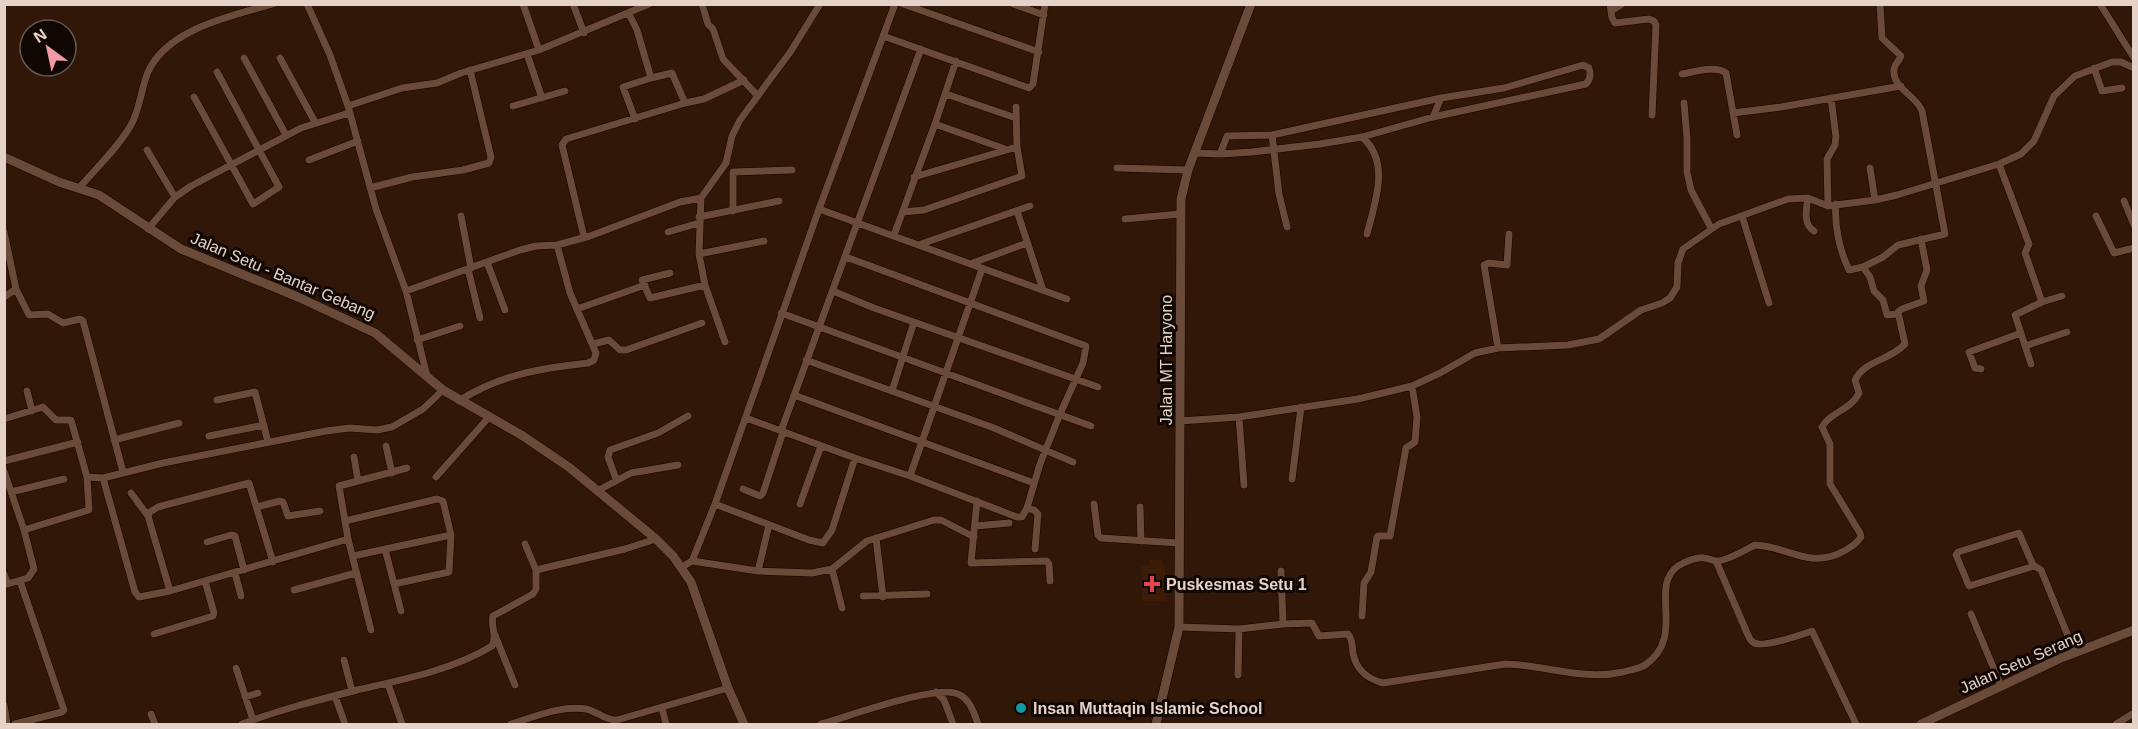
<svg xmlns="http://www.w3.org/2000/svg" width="2138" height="729" font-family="Helvetica,sans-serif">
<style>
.built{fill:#3d1c07}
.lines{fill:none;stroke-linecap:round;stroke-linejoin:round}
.street-casing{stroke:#170200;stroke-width:8}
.secondary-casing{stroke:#170200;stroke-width:10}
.street{stroke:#6a4b3a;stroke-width:7}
.secondary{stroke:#6a4b3a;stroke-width:9}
.health-dot{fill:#e0444e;stroke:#100602;stroke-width:2}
.culture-dot{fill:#0f9aa8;stroke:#100602;stroke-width:2}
.labels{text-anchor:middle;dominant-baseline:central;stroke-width:6;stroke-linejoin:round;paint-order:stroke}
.street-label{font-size:16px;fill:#e5d2c8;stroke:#100602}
.poi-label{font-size:16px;font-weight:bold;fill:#e5d2c8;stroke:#100602;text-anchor:start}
</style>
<rect width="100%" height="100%" fill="#311707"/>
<path class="built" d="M1162,559V565H1165V577L1162,579L1161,589L1165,590L1166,601H1142L1141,566L1150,565V560Z"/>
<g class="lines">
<defs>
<path id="street" d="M307,4L330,55L348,106L376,209L406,291L427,376
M523,4L539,50
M573,4L584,33
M702,4L708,24L713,29L723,59L757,95
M903,4L1039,52
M1013,4L1044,15
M1610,4L1612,18L1615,23L1649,19L1654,21L1656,25L1652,115
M2100,4L2134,58
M1611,11L1622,4
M629,14L637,30L651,78L623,87L635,119
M883,36L1029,88L1033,84L1045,4
M527,54L542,98
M244,58L286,135
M280,58L315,122
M2094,68L2102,91L2122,88
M1682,74C1694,72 1716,65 1726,73L1737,135
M651,78L672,73L685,103
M946,94L1016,118
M194,97L253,204L279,187L217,72
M1684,103L1687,138V172L1691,190L1711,228
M348,106L402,88L437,83L461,73L539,50L649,4
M513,106L565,91
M1733,113L1781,107L1901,86
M1433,117L1441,98
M935,124L1005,149
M1272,135L1279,194L1287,227
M1362,137C1391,162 1375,202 1367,234
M147,150L175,197
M1194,153L1220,154L1252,152L1320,144L1362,137L1433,117L1586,84C1591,79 1591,74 1589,68L1583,65L1504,88L1441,98L1272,135L1227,136L1220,154
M309,160L358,141
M1999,164L2029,244L2025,253L2042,302L2015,315L2031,364
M1117,168L1188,170
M1870,168L1875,200
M914,177L1017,147
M79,188C96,168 118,148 131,125C140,109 141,89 148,72C167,29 231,16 273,4
M370,188L412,177L463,170L489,163L491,157L470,70
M1808,198C1806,210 1803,224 1814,231
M2124,201L2134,225
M1836,204C1834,226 1840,251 1849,270L1863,267L1883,257L1898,245L1945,234L1922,111C1917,96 1892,88 1894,70C1894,65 1899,61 1901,56L1882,38L1880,4
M1828,206L1827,159L1835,145L1836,137L1831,98
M819,209L1067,299
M733,211V172L792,170
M1017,211L1043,290
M903,212L924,210L1022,176L1017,147L1016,107
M461,216L471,268
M1742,216L1769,303
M2096,216L2114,253L2134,248
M699,217L779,201
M1125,219L1180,214
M148,229L175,197L191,186L301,128L349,113
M4,232L16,289L4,297
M668,232L699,223
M894,235L935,124L956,61
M584,237L562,145L566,139L685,103L704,99L744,80
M921,244L1030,206
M699,254L764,241
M487,262L505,310
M970,264L1027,243
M1863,267L1870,277L1874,291L1883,300L1887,315L1898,314
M468,269L480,318
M670,273L642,280L650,298L705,285L725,342
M705,285L699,254L701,198L726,163L732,136L740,120L791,51L820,4
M16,289L29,315L48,314L63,323L80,319L83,321L123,472
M406,291L520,250L536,246L557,245L590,236L680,202L701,198
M833,291L874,308L1098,387
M2042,302L2062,296
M577,309L645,285
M781,313L1091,426
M417,340L460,326
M593,344L609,340L620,350H626L702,323
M2025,346L2067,332
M1498,348L1484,265L1489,263L1507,265L1509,234
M806,360L994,428L1073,462
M1981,369L1975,368L1969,352L2021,333
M27,391L32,411
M892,391L914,322
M794,395L1034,483
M217,400L255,392L268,442
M459,401C498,375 542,368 588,363L594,360L596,353L570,293L557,245
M1239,417L1244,485
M746,418L855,458L910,476L1017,517H1022L1027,508L1040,464L1060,414L1083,363L1086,346L846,257
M4,419L43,407L56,420H71L87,477L103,478L163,463L326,431L350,428L377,430L392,427L423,409L443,390
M1180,421L1239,417L1358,399L1412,386L1440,373L1475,353L1498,348L1568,345L1599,339L1641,310L1662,303L1670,298L1677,287L1678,263L1683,249L1719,224L1788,199L1808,198L1828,206L1875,200L1897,195L1999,164L2021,154L2034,141L2054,96L2075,76L2112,62H2121L2134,68
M781,431L921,49
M209,436L264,425
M114,440L179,423
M386,446L392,473
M354,457L358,481
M4,461L78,442
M4,471L24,530L34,569L28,578L4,585
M910,476L982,269
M436,477L489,417
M103,478L135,592L139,597L170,591L348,539
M616,479L608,457L610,450L658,433L688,416
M1292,479L1301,407
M743,489L760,496L763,493L783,432
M597,491L631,473L678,465
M11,492L64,479
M131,493L148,516
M977,501L971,563L1047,561L1049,564L1050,581
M715,504L809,540L823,543L832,530L855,458
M800,504L821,446
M1094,504L1098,535L1101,538L1178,543
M257,507L280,501L283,502L288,516L320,511
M1140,507L1141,541
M1027,508L1034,510L1038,514L1035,549
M345,521L437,499L443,501L451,535L449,572L394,584
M975,526L1009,523
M24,530L89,510L87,477
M876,538L883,597
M207,542L231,535L235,536L244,570
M525,544L536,570
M385,549L401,611
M353,556L451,535
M692,561L758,571L812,573L832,569L867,541L934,520H941L974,537
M1716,561L1748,635C1750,639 1750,641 1754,643C1764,648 1800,635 1812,631L1856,724
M2034,566L1969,586L1956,555L1958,552L2019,533L2033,565L2041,570L2075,653
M682,567L692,561L715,504L819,209L895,4
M832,569L842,608
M758,571L769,525
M1281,571L1283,624
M235,573L241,596
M4,574L8,584
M294,590L356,573
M170,591L148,516L150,512L158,507L249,483L273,562
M863,596L927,594
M1971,614L2001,686
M1362,616L1364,583L1371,572L1377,537L1378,536H1390L1406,448L1415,442L1417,417L1412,386
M1179,627L1239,629L1283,624L1312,623L1319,636L1348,634C1353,640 1352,646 1353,653C1356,670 1368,679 1383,683L1505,664C1546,665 1583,681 1623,672C1630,670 1639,669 1645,665C1687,637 1648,587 1678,566C1685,562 1696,557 1704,558C1708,558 1713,561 1717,561C1727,561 1747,549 1755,545C1786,546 1806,567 1838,554C1847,550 1856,545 1861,537L1860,533L1830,484V444L1822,427C1830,412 1851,410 1859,393L1855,380C1865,360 1889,361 1905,344L1898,312L1902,309L1924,301L1921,286L1927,270L1921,239
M371,630L348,539L339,486L407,468
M154,634L213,616L214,613L205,581
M495,635L515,685
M344,660L352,691
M236,668L253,720
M1238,675L1239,629
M388,684L402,724
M936,692L944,700L953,724
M335,696L345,724
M245,697L258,693
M4,705L7,724
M662,708L666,724
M151,714L155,724
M15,724L62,712L64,710L20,581
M242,724C279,710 318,700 357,690C401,680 453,670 492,646C498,636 490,626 493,616L533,594L536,589V570L625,549L656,539
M511,724C534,717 561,705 586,709C597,711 606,721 617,720L728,688
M821,724C847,717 936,684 958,694C970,699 974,713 978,724
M2116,724L2134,713"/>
<path id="secondary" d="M4,157L59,182L99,195L181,249L298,297L375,333L443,390L523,436L570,468L656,539L673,556L691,582L728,688L744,724
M1156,724L1179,627L1181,199L1188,170L1251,4
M1921,724L2061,658L2134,630"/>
</defs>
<use href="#street" class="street-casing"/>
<use href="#secondary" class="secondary-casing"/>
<use href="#street" class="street"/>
<use href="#secondary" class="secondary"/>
</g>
<path class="health-dot" d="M1149 575h6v6h6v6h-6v6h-6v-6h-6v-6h6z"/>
<circle class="culture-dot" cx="1021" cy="708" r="6"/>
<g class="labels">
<g class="street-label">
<text transform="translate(283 276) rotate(23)">Jalan Setu - Bantar Gebang</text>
<text transform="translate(1166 360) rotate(-90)">Jalan MT Haryono</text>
<text transform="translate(2021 662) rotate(-24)">Jalan Setu Serang</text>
</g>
<g class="poi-label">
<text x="1166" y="584">Puskesmas Setu 1</text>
<text x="1033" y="708">Insan Muttaqin Islamic School</text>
</g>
</g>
<rect width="2138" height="729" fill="none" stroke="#e5d2c8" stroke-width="12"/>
<g transform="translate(48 48) rotate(327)"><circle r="28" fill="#100602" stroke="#655851" stroke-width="1.5"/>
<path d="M0-4.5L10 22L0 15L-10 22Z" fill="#f39aa8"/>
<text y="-9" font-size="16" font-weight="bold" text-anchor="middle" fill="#e5d2c8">N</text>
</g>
</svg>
